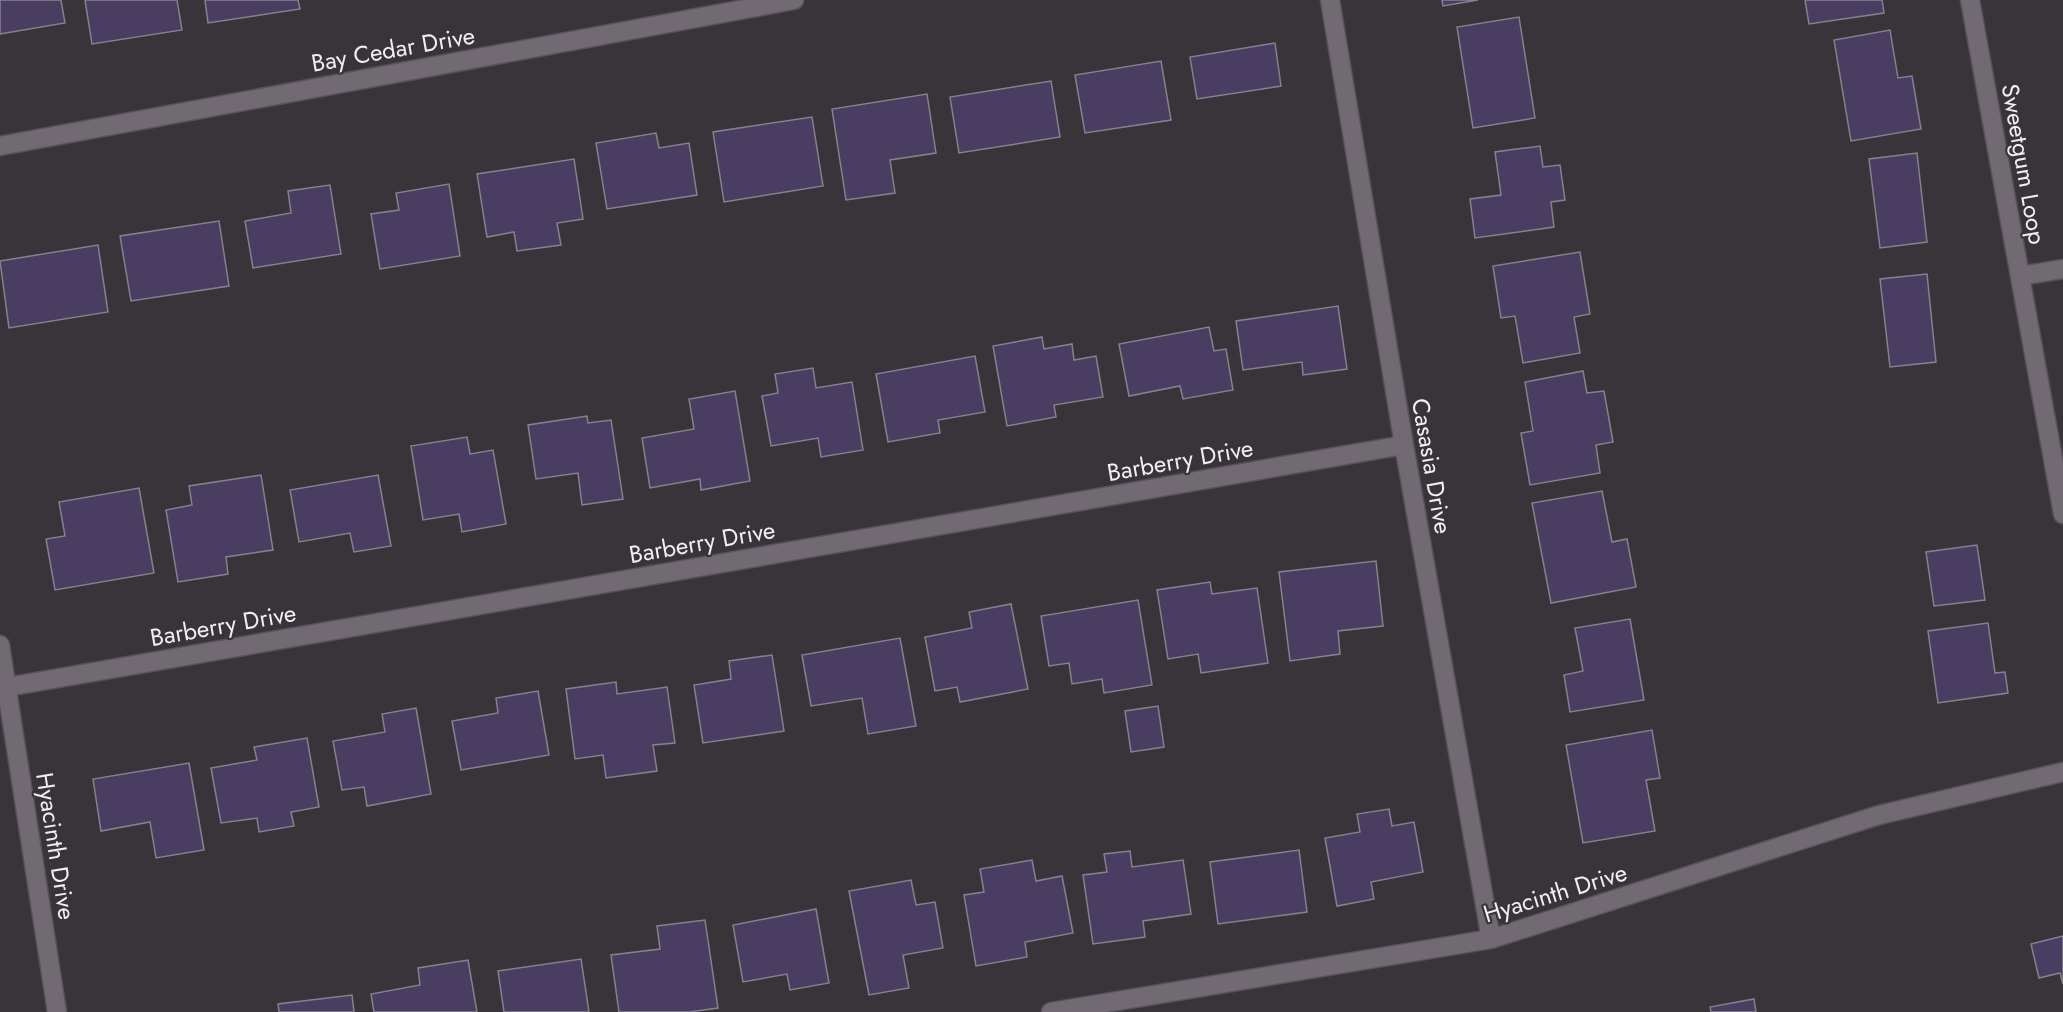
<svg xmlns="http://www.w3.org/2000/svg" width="2063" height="1012" font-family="Jost,sans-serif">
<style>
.building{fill:#493e62;stroke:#85828d;stroke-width:1.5}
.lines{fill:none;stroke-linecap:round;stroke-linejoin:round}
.minor-casing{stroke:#575158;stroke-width:21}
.minor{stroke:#716a73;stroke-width:18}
.labels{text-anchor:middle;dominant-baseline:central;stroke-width:4.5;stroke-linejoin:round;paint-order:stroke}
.street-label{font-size:24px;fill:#f2eef3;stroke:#39333a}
</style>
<rect width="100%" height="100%" fill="#39333a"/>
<path class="building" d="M0,0H61L65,23L0,34Z
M85,0H177L182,30L92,44Z
M205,0H298L300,9L208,23Z
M1442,0H1478L1443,6Z
M1805,0H1882L1884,13L1809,24Z
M1519,17L1535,118L1473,128L1457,27Z
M1890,30L1898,78L1912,76L1921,129L1851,141L1834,40Z
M1275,43L1281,86L1197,99L1190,57Z
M1161,61L1171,120L1085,133L1075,75Z
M1051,81L1060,137L959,153L950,97Z
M927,94L936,153L890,160L895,193L846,200L832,109Z
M812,117L823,186L724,202L713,132Z
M656,133L659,148L689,143L697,195L607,209L596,143Z
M1540,146L1543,167L1560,165L1565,200L1551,202L1554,227L1475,238L1470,199L1501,195L1495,152Z
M1917,153L1927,242L1880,248L1869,159Z
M574,159L583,219L557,223L561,245L517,251L514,232L487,237L477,174Z
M449,184L460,256L380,269L371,214L399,210L396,193Z
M330,185L341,254L253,268L245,221L291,213L288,191Z
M219,221L229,286L131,301L120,236Z
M98,245L108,312L9,328L0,261Z
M1580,252L1590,314L1574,317L1580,353L1523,363L1515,316L1501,318L1493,266Z
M1927,274L1936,362L1890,367L1880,279Z
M1338,306L1347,369L1303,375L1302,362L1243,370L1236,321Z
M1209,327L1214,351L1226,349L1233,390L1183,399L1180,386L1129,396L1119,344Z
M1042,337L1044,349L1072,344L1074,360L1096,356L1103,397L1054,405L1056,417L1007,426L993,346Z
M975,356L985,412L938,420L940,433L888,442L876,374Z
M813,368L816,388L852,382L863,450L821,457L818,438L771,446L762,396L778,393L775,374Z
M1583,371L1587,393L1604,391L1613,442L1596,445L1600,473L1530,485L1521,433L1533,431L1525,382Z
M735,391L750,481L701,490L700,479L650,488L642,438L694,429L689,399Z
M587,416L588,423L611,420L623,499L582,505L578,473L536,479L528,425Z
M467,437L470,454L493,450L506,524L462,532L459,514L423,520L411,446Z
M261,475L273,550L226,557L228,574L178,582L166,510L192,505L189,486Z
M378,475L391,546L354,552L350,533L299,542L290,490Z
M139,488L154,573L55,590L46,539L65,536L59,502Z
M1602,491L1612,542L1627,539L1636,587L1551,603L1532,503Z
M1977,545L1985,600L1934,606L1926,552Z
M1376,561L1383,626L1338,631L1340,654L1290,661L1279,572Z
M1210,582L1212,594L1257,588L1268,663L1201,673L1198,654L1168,659L1157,590Z
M1138,600L1152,685L1104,693L1102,679L1072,684L1069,663L1049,666L1041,616Z
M1011,604L1028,689L960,702L957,687L935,691L925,637L972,628L969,612Z
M1630,619L1644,700L1570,712L1564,675L1583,671L1575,628Z
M1988,623L1995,673L2005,672L2008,693L1938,703L1928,631Z
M900,638L916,726L868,734L862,698L811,706L802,655Z
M772,655L784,731L703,743L694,685L731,679L729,661Z
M616,682L617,694L667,687L675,743L653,745L657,771L606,778L603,755L575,759L566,689Z
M538,691L549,755L461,770L452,721L498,713L496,698Z
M1158,706L1164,747L1131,752L1125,711Z
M416,708L431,794L367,806L364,787L342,790L333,741L385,732L382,714Z
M1652,730L1660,778L1646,780L1655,831L1583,843L1566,745Z
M307,738L319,807L291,812L294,826L259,832L257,818L221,823L211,768L257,760L254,747Z
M189,763L204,850L156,858L150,822L101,831L93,779Z
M1389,809L1392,826L1414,822L1423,872L1371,882L1374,899L1337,906L1325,838L1360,832L1357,814Z
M1299,850L1307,912L1218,924L1210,862Z
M1130,851L1132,867L1183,860L1191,914L1143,921L1145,937L1093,944L1083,875L1107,872L1104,854Z
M1032,860L1036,881L1062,876L1073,933L1025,942L1027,957L976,966L964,895L984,892L980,869Z
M911,880L916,905L935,902L943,948L903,955L909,988L869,995L849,891Z
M816,909L829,983L790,990L787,974L743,982L733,925Z
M705,920L718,1008L689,1012H619L611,955L660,949L657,926Z
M2063,936V984L2060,973L2039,978L2031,944Z
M581,959L589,1012H504L498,971Z
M468,960L477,1012H374L371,994L420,985L418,968Z
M352,995L354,1012H279L278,1004Z
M1754,999L1756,1012H1711L1710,1007Z"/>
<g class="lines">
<defs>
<path id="minor" d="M1330,0L1404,445L1491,939
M1970,0L2063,514
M0,146L794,0
M2020,276L2063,269
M0,645L57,1012
M0,690L7,687L1404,445
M1051,1012L1491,939L1879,815L2063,772"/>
</defs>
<use href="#minor" class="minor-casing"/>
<use href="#minor" class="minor"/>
</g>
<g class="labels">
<g class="street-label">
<text transform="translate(393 49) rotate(-10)">Bay Cedar Drive</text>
<text transform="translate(2024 164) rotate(80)">Sweetgum Loop</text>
<text transform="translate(1180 460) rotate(-10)">Barberry Drive</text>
<text transform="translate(1432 466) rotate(80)">Casasia Drive</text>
<text transform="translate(702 542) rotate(-10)">Barberry Drive</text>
<text transform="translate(223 625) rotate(-10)">Barberry Drive</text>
<text transform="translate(56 846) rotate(81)">Hyacinth Drive</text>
<text transform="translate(1555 893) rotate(-17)">Hyacinth Drive</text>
</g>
</g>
</svg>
